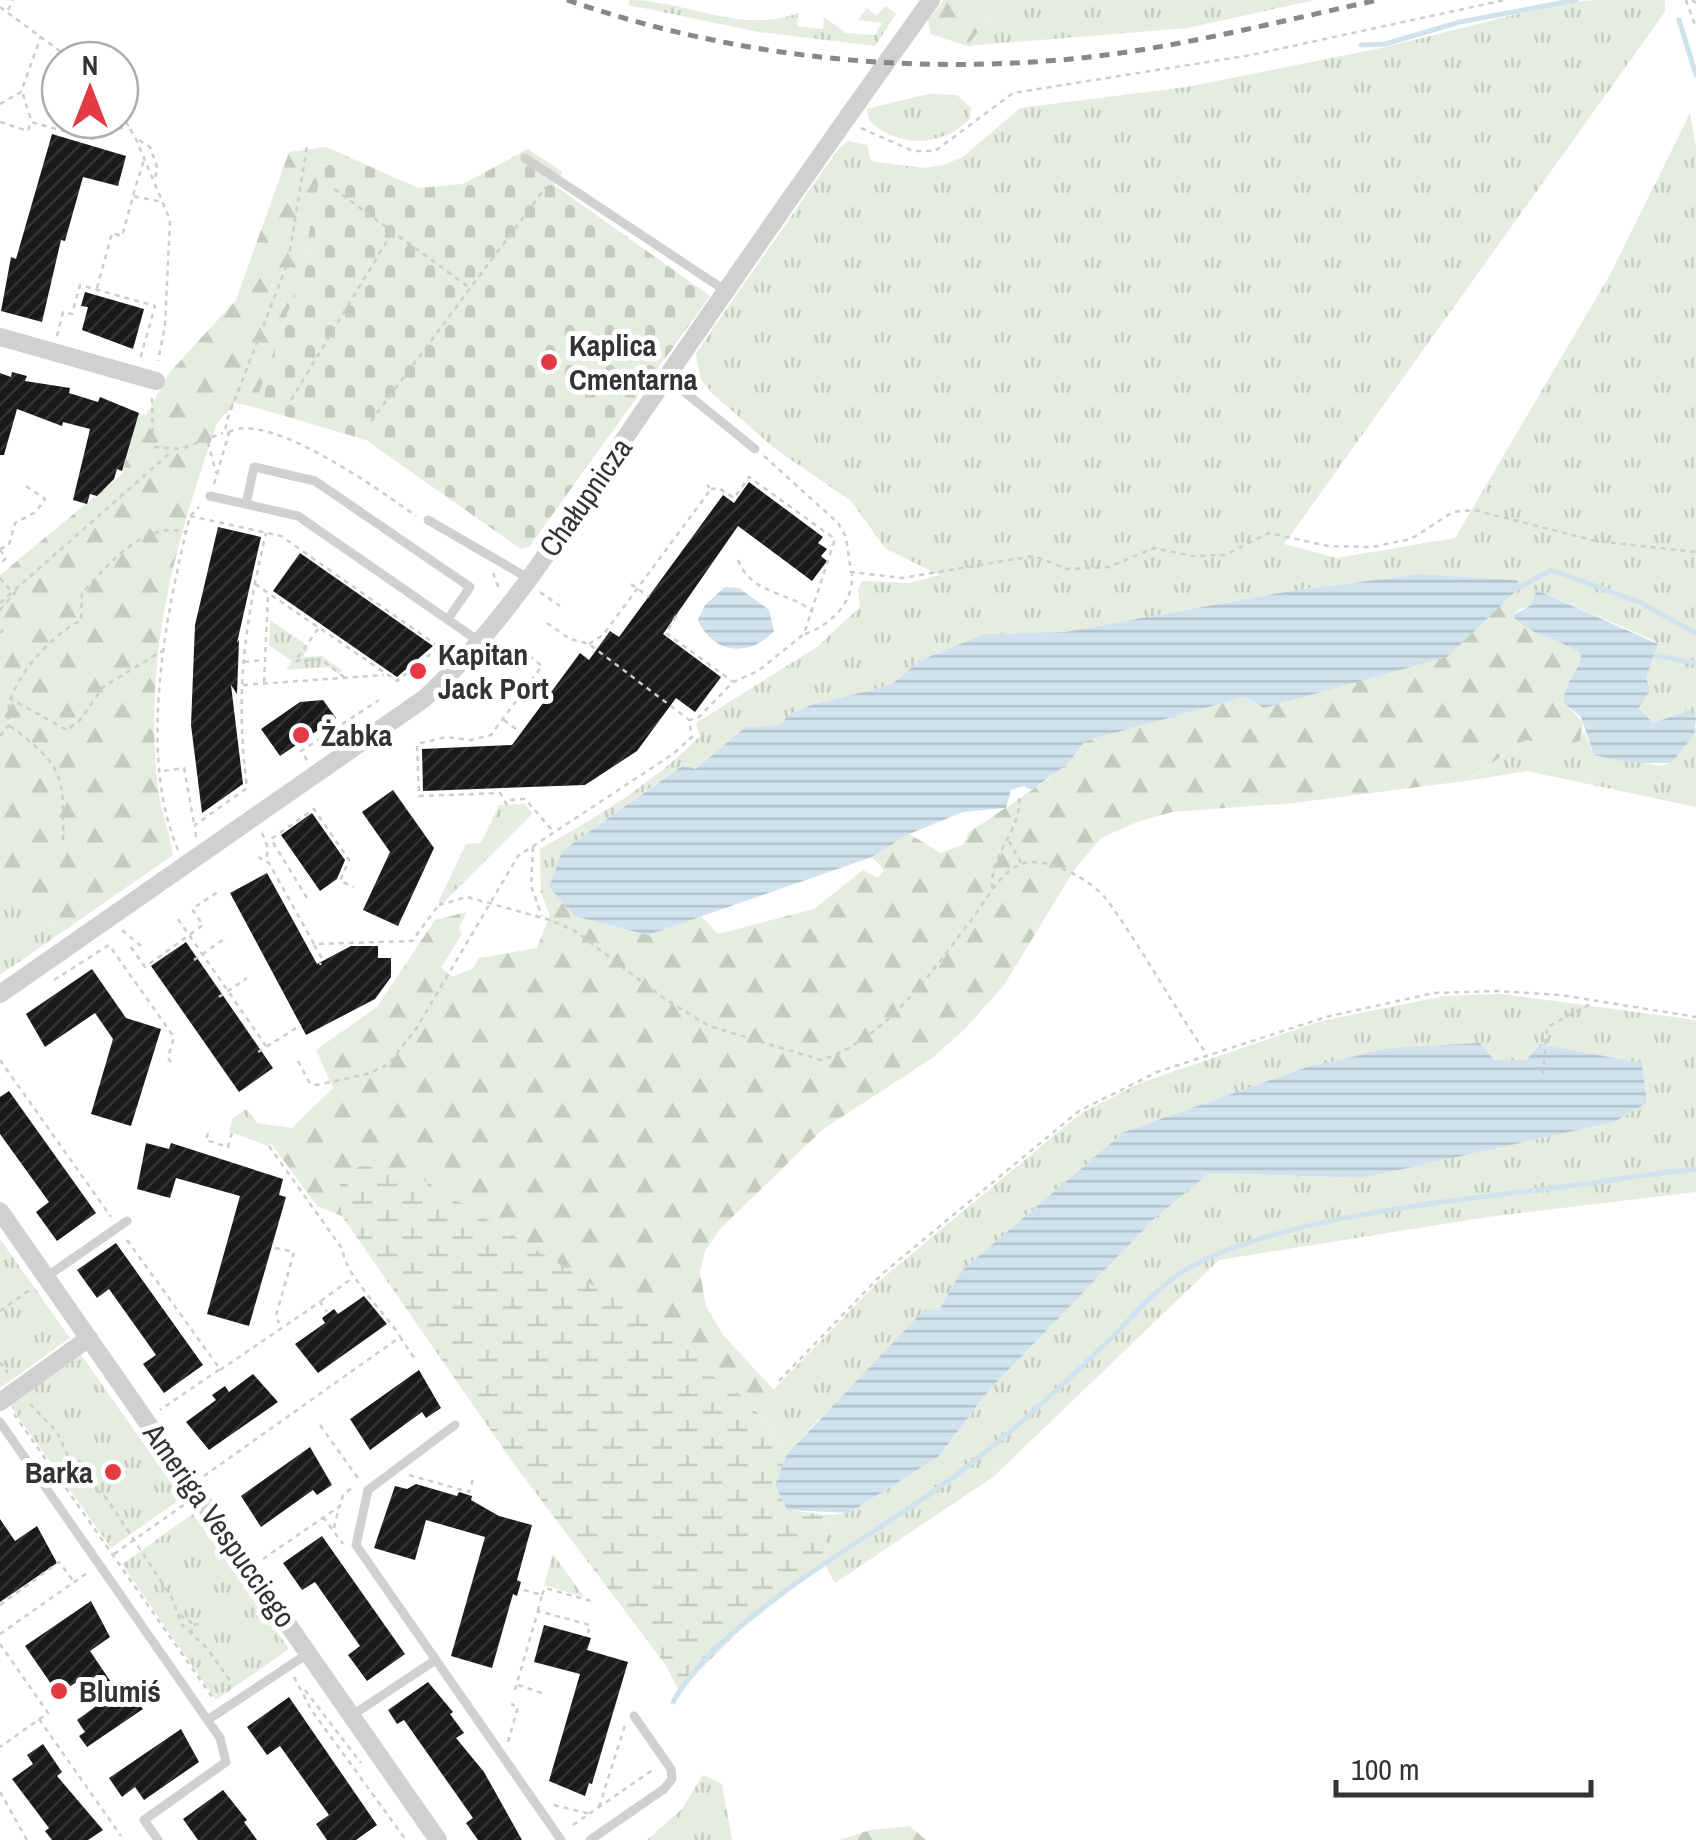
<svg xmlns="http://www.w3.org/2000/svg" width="1696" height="1840" font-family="'Archivo Narrow',sans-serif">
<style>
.grass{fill:url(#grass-tufts)}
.forest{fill:url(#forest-firs)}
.wetland{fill:url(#wetland-marsh)}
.cemetery{fill:url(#cemetery-stones)}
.water{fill:url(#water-rules)}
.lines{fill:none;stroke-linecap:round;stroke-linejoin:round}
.stream{stroke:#cfe2ee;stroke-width:5}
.building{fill:url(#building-hatch)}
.path{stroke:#cdcdcd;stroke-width:2.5;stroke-dasharray:5 5;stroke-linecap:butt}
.lane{stroke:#d0d0d0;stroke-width:9}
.street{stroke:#d0d0d0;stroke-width:18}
.rail{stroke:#888;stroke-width:5;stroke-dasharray:10 8;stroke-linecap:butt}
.poi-dot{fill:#e63946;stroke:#fff;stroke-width:4}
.labels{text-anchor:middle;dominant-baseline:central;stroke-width:10;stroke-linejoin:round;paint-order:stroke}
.poi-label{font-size:30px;font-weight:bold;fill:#333;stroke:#fff;text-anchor:start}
.street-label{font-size:30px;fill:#333;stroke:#fff}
</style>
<defs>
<pattern id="grass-tufts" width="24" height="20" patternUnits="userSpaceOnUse" patternTransform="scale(2.5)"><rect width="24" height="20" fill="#e6ecdf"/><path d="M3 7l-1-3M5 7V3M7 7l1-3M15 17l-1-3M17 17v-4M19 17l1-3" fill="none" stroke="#c6cbc0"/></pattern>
<pattern id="forest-firs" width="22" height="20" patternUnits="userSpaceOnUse" patternTransform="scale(2.5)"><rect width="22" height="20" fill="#e6ecdf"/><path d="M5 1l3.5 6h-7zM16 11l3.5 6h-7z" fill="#c6cbc0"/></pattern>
<pattern id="wetland-marsh" width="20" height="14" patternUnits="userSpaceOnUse" patternTransform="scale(2.5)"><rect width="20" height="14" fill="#e6ecdf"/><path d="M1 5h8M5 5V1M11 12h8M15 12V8" fill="none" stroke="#c6cbc0"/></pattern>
<pattern id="cemetery-stones" width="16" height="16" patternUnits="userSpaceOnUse" patternTransform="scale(2.5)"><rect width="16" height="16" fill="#e6ecdf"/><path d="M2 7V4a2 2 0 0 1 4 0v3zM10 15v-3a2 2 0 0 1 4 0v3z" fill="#c6cbc0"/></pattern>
<pattern id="water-rules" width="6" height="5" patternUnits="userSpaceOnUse" patternTransform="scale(2.5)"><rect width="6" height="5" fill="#cfe2ee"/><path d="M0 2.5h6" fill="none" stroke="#b2c2cd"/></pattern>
<pattern id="building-hatch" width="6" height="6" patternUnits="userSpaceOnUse" patternTransform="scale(2.5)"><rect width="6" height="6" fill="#1a1a1a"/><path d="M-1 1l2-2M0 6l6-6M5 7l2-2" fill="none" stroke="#333"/></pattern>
</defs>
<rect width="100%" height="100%" fill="#fff"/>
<path class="grass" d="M629,0C685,0 743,35 798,13L797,26L823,29L824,17L846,33L875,35L882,23L858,20L867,8L876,16L886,6L896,14L875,46L759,32L629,5Z
M1003,0H1315L1187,28L967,46Z
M1595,0H1665V12L1284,544L1337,558L1455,538L1611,273L1690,113L1696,147V718L1688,710L1653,723L1639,707L1650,690L1646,678L1658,644L1653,640L1537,590L1531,605L1518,610L1516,580L1420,574L1290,591L1065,632L984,634L919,661L891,685L811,705L789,715L779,725L745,727L696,769L682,765L562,851L549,887L541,892L540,849C597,817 654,783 700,736L696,723L817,647L860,607L858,589L862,581L909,583L939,575L885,548L851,501L774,448L712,393L700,378L696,353L836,152L848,141L867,145L871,161L922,168L944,165L964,156L1020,108L1187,87L1386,47L1557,4Z
M928,94L957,95L971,108L970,119C942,147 898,149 869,120L867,109Z
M270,620L309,647L303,657L322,656L342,670L339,674L329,667L286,670L292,661L269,645Z
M1696,727V807L1527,771L1466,781L1526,740L1558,746L1579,741L1584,731L1594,755L1661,766L1671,763Z
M524,804L533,813L443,903L439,900L466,844L481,843L499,805Z
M0,897L65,930L0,975Z
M1501,994L1696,1020V1192L1487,1217L1219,1260L993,1477L835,1583L824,1564L826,1515L849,1513L938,1457L989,1390L1154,1219L1209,1173L1363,1178L1614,1122L1647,1103L1642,1063L1540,1044L1526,1060L1307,1067L1124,1132L961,1271L939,1312L818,1420L787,1454L755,1409L878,1282L1080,1114L1140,1083L1321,1021L1445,996Z
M247,1109L271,1143L268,1146L229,1131L233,1118Z
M0,1239L70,1338L0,1388Z
M81,1355L182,1498L111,1548L10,1405Z
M193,1514L289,1649L216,1700L122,1564Z
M553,1554L584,1597L544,1585Z
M703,1775L722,1784L732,1840H647L682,1809Z"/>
<path class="forest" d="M944,0H1003L967,46L931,34L928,20Z
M326,147L300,278L254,407L235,403L217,423C175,545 145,649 157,780C159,806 169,830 173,855L65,930L0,897V575L122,474L139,413L146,415L170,372L236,300L289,152Z
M1520,587L1518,610L1512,617C1533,637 1562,638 1581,655C1579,674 1563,682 1564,703L1583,722L1580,741L1558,747L1526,740L1465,781L1294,803L1172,812L1137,822L1101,838L1074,870L1004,985L965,1029L932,1058L822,1130L721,1228L705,1251L700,1272L706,1306L723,1335L774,1390L755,1409L708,1373L686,1343L631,1312L339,1180L342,1216L317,1206L256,1123L292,1128L333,1088L316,1050L377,1007L435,920L467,912L459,928L462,934L441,968L453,977L473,968L479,958L537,948L550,915L540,891L549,887L574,916L648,935L699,914L718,934L814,909L863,870L878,878L884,870L872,857L909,834L941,853L964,844L968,833L1050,778L1085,741L1245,697L1264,708L1446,657Z
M910,1826L926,1840H840L870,1830Z"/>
<path class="wetland" d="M360,1166L406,1169L686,1343L708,1373L749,1401L787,1454L775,1485L787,1510L826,1515L824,1564L739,1631L679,1691L665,1664L514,1464L342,1216L339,1180Z"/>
<path class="cemetery" d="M326,147L418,188L463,184L528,149L563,172L554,185L710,296L529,547L521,549L366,440L254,407L300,278Z"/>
<path class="water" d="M1420,574L1517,580L1520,587L1447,657L1264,708L1245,697L1085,741L1067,764L1032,790L1023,786L1011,790L1006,808L963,812L909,834L872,857L648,935L574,916L549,887L562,851L683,765L696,769L745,727L779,725L789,715L811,705L891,685L919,661L984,634L1065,632L1290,591Z
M725,587L739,588L769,610L774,631C749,658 713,654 698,620L705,605Z
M1537,590L1658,644L1646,678L1650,690L1639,708L1653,723L1689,710L1696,718L1694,735L1671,763H1632L1594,755L1581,717L1564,703C1563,682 1579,674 1581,655C1563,638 1533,638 1512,616L1531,605Z
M1480,1043L1494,1060H1526L1540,1044L1642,1063L1647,1103L1614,1122L1363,1178L1209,1173L1154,1219L989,1390L938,1457L849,1513L787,1510L775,1485L787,1454L925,1309L939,1311L961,1271L1124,1132L1307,1067L1391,1048Z"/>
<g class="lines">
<path class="stream" d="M1679,20L1696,75
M1361,45L1385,44L1460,22L1576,0
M1520,587L1551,570L1639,602L1696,633
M1657,656L1696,663
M673,1702C720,1620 852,1548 930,1494C992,1451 1048,1399 1102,1347C1127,1324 1151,1293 1179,1274C1265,1218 1458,1200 1561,1187C1606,1182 1651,1173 1696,1169"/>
</g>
<path class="building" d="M52,134L126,156L118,186L83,177L65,241L61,240L42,322L1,311L11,257L16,259Z
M85,292L144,309L133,349L82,330L88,307L81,306Z
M12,372L27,376L25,381L70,388L69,393L98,402L100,397L139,413L122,471L117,469L114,479L97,496L90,494L87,504L73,500L90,429L63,422L62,426L17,409L4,455H0V373L11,377Z
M749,482L823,537L818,543L827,549L821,556L827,561L812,581L738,526L663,634L721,677L695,712L676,698L637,751L585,785L423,791L422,749L512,745L580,653L589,660L610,631L619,637L723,495L734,503Z
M218,527L261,537L237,643L239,640L237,694L231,685L243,784L202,813L191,725L195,625Z
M300,553L433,646L397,677L273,591Z
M323,700L336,718L280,756L261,729L300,702Z
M393,790L434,848L398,926L363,910L390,852L362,812Z
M312,813L345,860L337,879L320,891L281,835Z
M267,873L317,964L351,946H378V958H391V977L375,999L306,1035L230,893Z
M186,942L273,1068L239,1092L151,966Z
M92,969L126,1018L161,1029L131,1126L91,1114L113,1039L95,1013L45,1047L26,1014Z
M9,1091L96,1213L57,1241L36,1212L49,1202L0,1134V1097Z
M146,1143L169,1149L171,1143L283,1179L279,1195L286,1197L249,1326L207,1314L240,1196L176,1178L170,1198L137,1189Z
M116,1243L203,1365L164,1393L143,1364L156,1355L109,1289L97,1298L77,1270Z
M364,1296L387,1324L318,1373L295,1344L325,1323L322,1318L334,1309L338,1314Z
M419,1370L441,1408L426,1418L422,1412L370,1450L350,1419Z
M253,1374L278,1402L209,1450L186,1422L216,1400L212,1395L225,1386L229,1392Z
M310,1447L332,1485L317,1495L313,1490L261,1527L241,1496Z
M416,1484L457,1496L459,1492L472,1496L471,1500L499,1516L532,1525L517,1580L521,1582L517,1596L513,1594L492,1668L451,1656L485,1537L426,1520L415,1560L374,1548L395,1486L407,1489Z
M0,1519L15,1541L37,1526L57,1563L0,1602Z
M322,1536L405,1654L367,1681L348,1655L360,1646L315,1582L302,1590L283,1563Z
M91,1601L110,1637L90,1651L115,1688L121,1684L143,1709L87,1747L79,1736L85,1732L77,1720L99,1704L98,1699L83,1678L58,1694L25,1646Z
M544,1625L591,1638L587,1650L628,1662L592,1784L589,1783L585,1796L549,1781L580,1674L534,1662Z
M428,1682L453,1712L450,1714L464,1733L456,1738L484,1772L522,1840H478L466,1823L473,1818L404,1720L397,1724L388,1710Z
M289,1697L377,1825L356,1840H327L316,1824L329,1815L280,1746L267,1755L247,1727Z
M181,1729L199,1762L144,1800L135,1787L122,1797L109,1778Z
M43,1744L62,1772L57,1776L103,1830L88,1840H52L45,1831L49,1828L12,1779L33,1764L27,1755Z
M223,1790L247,1820L244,1822L257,1840H198L183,1819Z"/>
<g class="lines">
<path class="path" d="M1686,0L1696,28
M1692,0L1696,3
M0,7L72,60
M8,10L13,0
M23,94L31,120
M0,104L21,92L41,36
M120,112L136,139L170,220L165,326L158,361
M0,122L28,131L31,122L93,139L129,125
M861,128L913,151H935L1013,93L1251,55L1505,0
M139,140L150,147L158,170L154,178
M334,189L470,288
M133,195L144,160
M97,288L112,233L122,236L133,196L163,202
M57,336L63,312L72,314L80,285L155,306L140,359
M152,398L153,447L181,449L223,433
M291,400L393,231
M371,421L546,187
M229,432C269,410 382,492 416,516
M208,442L216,473
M764,456L838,523L846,537L851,572L902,578L1034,556L1067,569L1109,567L1154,548L1192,556L1225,555L1269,533L1328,546L1372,547L1411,539L1453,512L1474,510L1596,541L1696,552
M214,484L229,433L225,432L227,420L288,262L307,146
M190,516L281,536L448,653
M0,549L9,545L15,523L36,512L45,499L26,486
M0,550L6,558L0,564
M738,560C752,596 788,590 813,612
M493,573L499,589
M0,578L12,592
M255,584L397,681L439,647
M631,584L649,597
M540,592L560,606
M0,603L171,452
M0,610L19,588
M676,616L666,633L732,681
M547,623L570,639L589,644L688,719
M318,629L295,661L321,659L345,678
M0,633L3,630
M805,634C830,625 854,603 852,574
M589,644L603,635L711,489L707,485
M244,662L265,660
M264,682L268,595
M243,685L384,675
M526,690L544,702
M9,698L67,730L80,720L103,687L162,651
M504,720L521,733
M10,726C65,767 64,776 63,843
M0,736L9,725C0,688 51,635 81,620L82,593C109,564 143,521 185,532
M307,760L301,751L379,700
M164,771L184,768L194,823
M510,800L525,799L552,830
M507,805L500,793L419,796L417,744L446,737L471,740L491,735L542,666L526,653
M262,833L268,848L266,861
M196,837L195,825L247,788C235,692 244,627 266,533
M1009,841L1021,863
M533,847L531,886L542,916
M178,850C137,754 166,613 190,516L199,507
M258,857L269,863L314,944L412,941L441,902
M992,888C990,852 1023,830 1019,795
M307,898L271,839L314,809L349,860L340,881L354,887
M439,905L467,897L550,920L575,931L665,999L709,1026L821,1060C887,1039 934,969 974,916C987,899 999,874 1019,865C1044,853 1092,880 1107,900C1143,949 1171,1003 1206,1053
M178,919L266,1046
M122,930L141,946
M314,945L322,958L320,965
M131,947L145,967L203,925L192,909L219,891
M194,960L227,937
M54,980L109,945L174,1037L168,1058L172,1064
M219,997L247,978
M258,1052L301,1025
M0,1060L111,1217
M298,1061L309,1082L317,1085L367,1074L389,1064L416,1029L518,856L673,754L692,737L689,720L698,718L733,682L758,671L804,634L835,539L749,477L734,498L719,488L711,489
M1543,1074L1547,1027L1592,1003
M208,1133L206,1140L228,1147L232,1132
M269,1146L343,1250C344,1274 385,1313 400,1336
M127,1240L220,1369L160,1410
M275,1248L294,1252L276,1316L279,1323
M321,1301L351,1279
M0,1311L31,1289
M0,1362L8,1373
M220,1370L320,1302L327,1312
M779,1381L882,1274L1079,1111L1157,1072L1326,1017L1434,993L1497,991L1561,995L1696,1017
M30,1404L57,1432L74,1469L107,1499L172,1598L182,1625L207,1648L233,1685
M14,1414L213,1698
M320,1425L360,1481
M409,1475L469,1492L474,1476
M204,1476L400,1337L415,1359
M323,1517L343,1544
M334,1528L339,1507
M114,1554L185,1504
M263,1559L340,1506L343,1495L353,1487
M524,1590L542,1595L538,1610
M542,1595L545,1588L591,1601
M0,1605L59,1562L74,1582
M180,1615L191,1622L192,1634
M194,1625L204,1622
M0,1634L87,1573
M0,1644L48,1713L0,1747
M294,1677L312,1711L406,1840
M518,1685L542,1693
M305,1690L361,1763
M515,1690L538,1611L590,1625L588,1633
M39,1719L121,1836
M508,1742L518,1707L511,1704
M0,1792L27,1840
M554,1805L590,1814
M599,1807L625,1725
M573,1825L654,1769"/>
<path class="lane" d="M525,158L726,291
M666,377L755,449
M210,496L298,516L480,642
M246,504L254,467L315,481L470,587L448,619
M428,520L528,578
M46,1277L127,1221
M0,1422L220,1738L226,1762L144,1820L158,1840
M455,1425L368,1490L356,1545L561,1840
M354,1714L434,1661
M209,1719L307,1654
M590,1840L664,1789L672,1779L671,1769L634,1716"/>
<path class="street" d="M0,337L156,381
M0,994L425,698C515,615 575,510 644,410C738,272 834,135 931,0
M0,1211L438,1840
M0,1402L89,1338"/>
<path class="rail" d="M567,0C729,56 900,75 1071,59C1174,49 1276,22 1378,0"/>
</g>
<g class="poi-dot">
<circle cx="549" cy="362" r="10"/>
<circle cx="418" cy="671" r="10"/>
<circle cx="301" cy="735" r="10"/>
<circle cx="113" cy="1472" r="10"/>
<circle cx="59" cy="1691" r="10"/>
</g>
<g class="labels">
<g class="poi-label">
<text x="569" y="345">Kaplica<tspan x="569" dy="34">Cmentarna</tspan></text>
<text x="438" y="654">Kapitan<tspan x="438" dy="34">Jack Port</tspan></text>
<text x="321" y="735">Żabka</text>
<text x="93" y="1472" text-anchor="end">Barka</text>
<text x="79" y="1691">Blumiś</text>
</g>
<g class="street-label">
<text transform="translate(585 497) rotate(-55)">Chałupnicza</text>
<text transform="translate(220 1525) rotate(55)">Ameriga Vespucciego</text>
</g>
</g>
<g transform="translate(90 90)"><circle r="48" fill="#ffffff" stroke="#adadad" stroke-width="2.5"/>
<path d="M0-8L18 38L0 25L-18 38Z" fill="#e63946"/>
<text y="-15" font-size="28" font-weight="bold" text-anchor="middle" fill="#333333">N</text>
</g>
<path d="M1336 1780v15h255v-15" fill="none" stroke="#333333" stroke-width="5"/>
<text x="1351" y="1780" font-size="30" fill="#333333" stroke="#ffffff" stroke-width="8" paint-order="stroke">100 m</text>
</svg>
